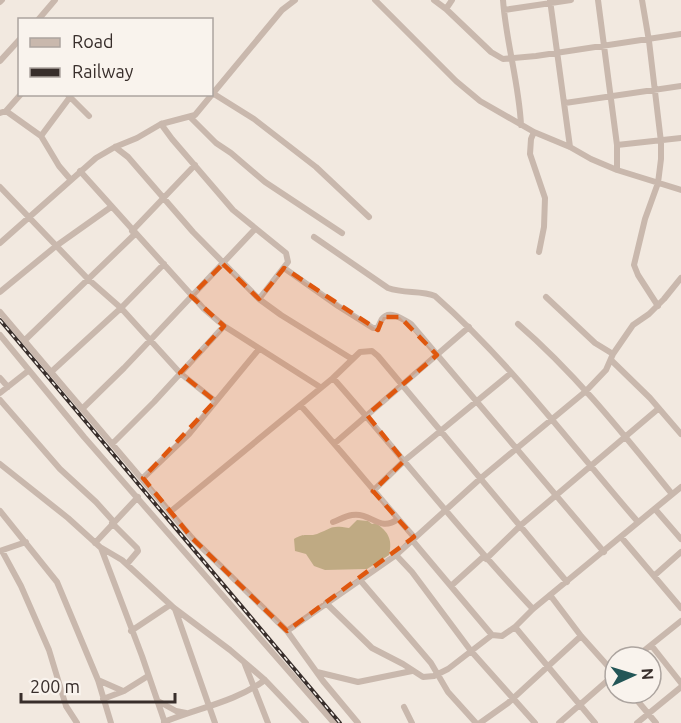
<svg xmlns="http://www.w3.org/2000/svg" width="681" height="723" font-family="Ubuntu,sans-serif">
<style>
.green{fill:#b7c0a1}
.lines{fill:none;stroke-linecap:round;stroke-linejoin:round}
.minor{stroke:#c9b8ad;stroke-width:6}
.rail-casing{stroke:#382e2b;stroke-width:4}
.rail{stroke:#f9f3ed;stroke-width:1.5;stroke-dasharray:4.5;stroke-linecap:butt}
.marked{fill:#df570e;fill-opacity:0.2;stroke:#df570e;stroke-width:4.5;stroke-dasharray:12 8;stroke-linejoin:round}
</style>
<rect width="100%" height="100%" fill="#f2e9e0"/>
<path class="green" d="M357,520L368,521L372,524L376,523C388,532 393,539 389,555L367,569L325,570L314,566L306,554L295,551L294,539C305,532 307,537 317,534C333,528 330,525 349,528Z"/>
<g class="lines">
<path class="minor" d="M375,0L456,81L480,101L534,132L570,147L591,159L617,170L681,190
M434,0L446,9L491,52L503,59L536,56L681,34
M503,0C506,42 519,83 521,125
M550,0L570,147
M598,0L617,145V170
M642,0L649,41L661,142V159L658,183L645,219L634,265L638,275L658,306
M0,2L2,0
M446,9L452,0
M504,10L571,0
M38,20L55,0
M0,61L20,39
M214,94L254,119L316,167L369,217
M68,95L89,116
M565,103L681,86
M6,111L41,136L59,166L71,180
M0,113L6,111L21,94
M190,117L216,143L231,153L265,182L342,233
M161,124L172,139L233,210L286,253L288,262L259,299
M534,132L531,139L530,154L545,198L544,227L539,252
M41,136L70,97
M617,145L681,138
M115,147L128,157L193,232L259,299L281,315L352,359
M80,171L204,309L224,326L320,387
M0,187L88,279L121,308L180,373L215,401
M132,231L195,165
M314,237L388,288C404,294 421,290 435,296C511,363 572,446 638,522
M0,243L96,158L115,147L137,138L161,124L195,115L282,10L295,0
M284,268L338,306L373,328H377C379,326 380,322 382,319C389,309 403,319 411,324L604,552
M0,292L56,246L111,207
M546,297L595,343L613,354
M0,312L192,538L287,631L396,555L481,478L586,391L606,370L613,354L633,325L649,314L664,299L681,278
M518,324C576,374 624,435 672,494
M0,335L84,437L334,723
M24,341L135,234
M611,360L650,398L681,434
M50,373L121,308L164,264
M0,378L8,387
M333,378L360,352L372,351L378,356L567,582
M0,393L28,371
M0,400L60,469L96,502L114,522
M301,406C340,449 376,494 414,537
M82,409L124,368L255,229
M113,443L154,402L224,326
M335,443L469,327
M0,464L68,518L100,547L122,560L174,608L230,650L265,680L306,723
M143,478L189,434L259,349
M373,491L404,461L511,373
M655,509L681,539
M0,511L57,582L98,680L111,723
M170,512L333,378C401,455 463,535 533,609
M333,522C339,520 345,516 352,515C372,512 379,533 398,519
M112,523L137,548L138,551L127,564
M621,537L681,608
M412,540L492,635L502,636L515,627
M95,543L138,497
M101,548L142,656L165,723
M0,551L26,542
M2,551L21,586L49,650L66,706L77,723
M396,555L412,572L471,651L535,723
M486,559L521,525L658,409
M655,575L681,552
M360,580L431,663L448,692L476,723
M451,586L483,557
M550,595L581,636L615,674
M326,603L372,648L403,664L423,677L434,676L448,669L492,635
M175,609L215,723
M131,631L170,605
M287,631L323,681L358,723
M651,645L681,683
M636,657L681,621
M244,662L268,723
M317,672L358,682L412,671
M98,680L123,691
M631,693L656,723
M103,699L124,691L148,676
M158,701L176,711L186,713
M404,707L412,723
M164,722C198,708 235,702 265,680
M480,723L508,703L581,636
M559,723L615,674
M595,723L515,627L533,609L681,487
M637,723L681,687"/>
<defs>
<path id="rail" d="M0,320L340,723"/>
</defs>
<use href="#rail" class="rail-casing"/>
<use href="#rail" class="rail"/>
</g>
<path class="marked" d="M223,264L259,299L284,268L378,330L383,317H400L437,355L367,415L404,461L373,491L414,537L287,631L192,538L143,478L215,401L180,373L224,326L191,296Z"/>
<rect x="18" y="18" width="195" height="78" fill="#f9f3ed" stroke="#aca49f" stroke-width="1.5"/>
<rect x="30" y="38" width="30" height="9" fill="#c9b8ad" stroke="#aca49f" stroke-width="1.5"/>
<text x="72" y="48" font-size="18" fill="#382e2b">Road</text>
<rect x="30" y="68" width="30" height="9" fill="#382e2b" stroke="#aca49f" stroke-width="1.5"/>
<text x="72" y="78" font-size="18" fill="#382e2b">Railway</text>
<g transform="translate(633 675) rotate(86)"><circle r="28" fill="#f9f3ed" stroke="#aca49f" stroke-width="1.5"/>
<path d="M0-4.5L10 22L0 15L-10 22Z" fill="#235657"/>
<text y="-9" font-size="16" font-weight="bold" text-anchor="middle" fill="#382e2b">N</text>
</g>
<path d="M21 693v9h154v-9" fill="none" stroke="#382e2b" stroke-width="3"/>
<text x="30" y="693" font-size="18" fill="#382e2b" stroke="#f9f3ed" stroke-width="4.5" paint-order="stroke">200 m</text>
</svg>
